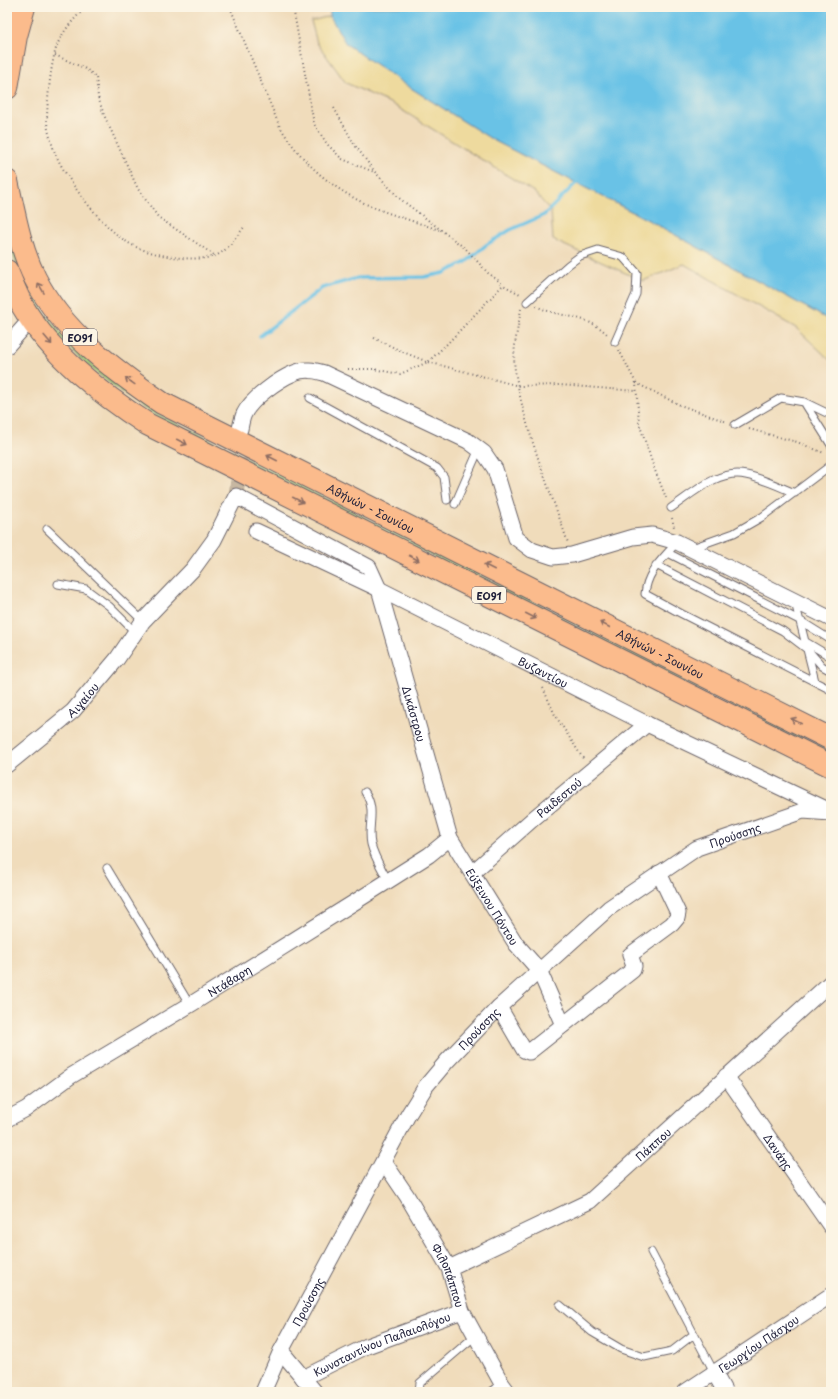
<svg xmlns="http://www.w3.org/2000/svg" width="838" height="1399" font-family="'Playpen Sans',sans-serif">
<style>
.green{fill:#b0d882;stroke:#697d5e}
.sand{fill:#eeda9e;stroke:#887e6c}
.water{fill:#69c2e6;stroke:#467290}
.lines{fill:none;stroke-linecap:round;stroke-linejoin:round}
.stream{stroke:#69c2e6;stroke-width:3.5}
.minor-tunnel{stroke:#c7b7a1;stroke-width:15;stroke-dasharray:15 8;stroke-linecap:butt}
.service-casing{stroke:#6a6368;stroke-width:9}
.minor-casing{stroke:#6a6368;stroke-width:17}
.primary-casing{stroke:#6a6368;stroke-width:24}
.path{stroke:#6a6368;stroke-width:2;stroke-dasharray:1 3;stroke-linecap:butt}
.service{stroke:#fff;stroke-width:7}
.minor{stroke:#fff;stroke-width:15}
.primary{stroke:#fbbb8c;stroke-width:22}
.oneway{stroke:#8e6e64}
.labels{text-anchor:middle;dominant-baseline:central;stroke-width:3.5;stroke-linejoin:round;paint-order:stroke}
.shield{fill:#fcf5e5;stroke:#63616e;stroke-width:1}
.shield-label{font-size:10px;font-weight:bold;fill:#22223b}
.street-label{font-size:11px;fill:#22223b;stroke:#fcf5e5}
</style>
<rect width="100%" height="100%" fill="#fcf5e5"/>
<filter id="ink" filterUnits="userSpaceOnUse"><feTurbulence type="fractalNoise" baseFrequency=".025" numOctaves="2"/><feDisplacementMap in="SourceGraphic" scale="8" xChannelSelector="R" yChannelSelector="G"/><feConvolveMatrix kernelMatrix="1 2 1 2 8 2 1 2 1" color-interpolation-filters="sRGB"/></filter>
<filter id="wash" filterUnits="userSpaceOnUse"><feTurbulence type="fractalNoise" baseFrequency=".012" numOctaves="4" result="noise"/><feDisplacementMap in="SourceGraphic" scale="16" xChannelSelector="R" yChannelSelector="G"/><feGaussianBlur stdDeviation="0.9" result="paint"/><feColorMatrix in="noise" values="0 0 0 0 0 0 0 0 0 0 0 0 0 0 0 0 0 1.4 0 .05"/><feComposite in="paint" operator="in"/></filter>
<g filter="url(#wash)">
<rect width="100%" height="100%" fill="#f0dcbb"/>
<path class="green" d="M7,220L43,310L65,339L116,384L160,415L831,750V757L158,418C99,377 44,338 18,268C12,252 7,237 7,220Z"/>
<path class="sand" d="M330,16L347,44L403,83L493,140L652,222L831,321V361L796,328L684,264L643,281L553,240L551,211L534,192L392,104L346,83L317,43L311,21Z"/>
<path class="water" d="M330,7H831V321L652,222L493,140L403,83L346,44L330,16Z"/>
<g class="lines">
<path class="stream" d="M260,336L322,288L358,278L424,277L444,273L466,262L486,245L510,230L544,215L576,183"/>
</g>
</g>
<g filter="url(#ink)">
<g class="lines">
<path class="minor-tunnel" d="M236,496L240,462V436"/>
<defs>
<path id="service" d="M527,302L568,265L580,256L598,250L623,257L637,273L636,294L615,342
M310,398L437,468L444,477L447,500
M804,402L831,445
M735,425L781,398L804,402L831,415
M455,504L479,449
M671,508C692,494 718,469 746,475C761,478 780,487 795,493
M47,529L143,621
M677,542C663,559 647,571 645,594L682,614L831,690
M692,548L734,533L762,517L831,465
M668,553L799,620L831,640
M656,565L783,631L808,650L822,666L831,671
M58,584L86,589L109,606L135,632
M795,602L815,681
M806,642L831,657
M365,792C377,811 367,825 371,844C374,857 382,869 388,881
M107,868L190,1005
M651,1252L694,1334
M560,1305L592,1332L621,1349L644,1357L672,1351L694,1334L714,1372
M419,1392L420,1383L475,1336
M491,1392L502,1384"/>
<g id="minor">
<path d="M7,346L31,319"/>
<path d="M240,429C241,424 242,418 244,414C251,399 279,379 294,373C304,368 314,370 324,373L468,441L484,453L495,469L516,538L532,550L553,557L572,555L633,537L652,535L677,542L831,619"/>
<path id="s1" d="M256,531L379,589L647,724L828,810"/>
<path id="s2" d="M7,765L73,711L117,659L143,621L193,569L214,540L236,496L369,567L379,589L450,838L516,944L539,970L563,1025"/>
<path id="s3" d="M472,873L534,818L647,724"/>
<path d="M499,1007L524,1050L529,1052L633,970L634,966L630,955L672,924L677,918L678,913L659,873"/>
<path id="s4" d="M726,1076L831,1227"/>
<path id="s5" d="M7,1119L26,1109L71,1076L193,1003L358,900L429,855L450,838"/>
<path id="s6" d="M384,1162L407,1196L449,1268L462,1311L502,1384L508,1392"/>
<path id="s7" d="M449,1268L590,1201L831,982"/>
<path d="M281,1351L315,1392"/>
<path d="M714,1372L725,1392"/>
<path id="s8" d="M303,1378L367,1346L462,1311"/>
<path id="s9" d="M263,1392L281,1351L408,1115L426,1086L447,1061L499,1007L609,908L697,848L803,811L831,813"/>
<path id="s10" d="M685,1392L831,1295"/>
</g>
<g id="primary">
<path d="M7,88L16,36L24,7"/>
<path id="s11" d="M7,181C14,213 20,248 35,278C62,332 114,370 162,403L831,739"/>
<path d="M7,271C12,283 17,296 23,307C52,356 101,394 147,424L831,766"/>
</g>
</defs>
<use href="#service" class="service-casing"/>
<use href="#minor" class="minor-casing"/>
<use href="#primary" class="primary-casing"/>
<path class="path" d="M86,7C75,18 65,28 58,43C51,59 47,102 47,121C47,128 50,137 52,144C59,172 102,227 127,242C146,255 193,263 215,256C228,251 237,236 245,226
M230,7L279,125C299,159 328,186 364,203C387,214 414,221 439,230
M293,7L314,124L327,144L342,159L374,172
M55,55L86,69L96,77L98,97L104,115L138,189L158,217L214,255
M334,108L354,144L375,172L399,198L466,249L488,273L503,284
M536,306C561,319 586,313 608,335
M521,309C518,329 512,350 515,370C524,429 549,486 568,543
M374,338L403,352L428,362L519,386L560,385L636,391
M619,350L636,383L639,423L654,468L667,500
M348,369H373L400,374L428,362L446,345L503,285L522,295
M636,383L680,405L727,422
M749,429L797,442L824,453
M672,518L674,527
M543,688L555,715L584,760
M286,1392L292,1386"/>
<use href="#service" class="service"/>
<use href="#minor" class="minor"/>
<use href="#primary" class="primary"/>
</g>
<defs><path id="oneway-shaft" d="M-6 0H5M1.5-3L5.5 0L1.5 3" fill="none" stroke-width="1.6" stroke-linecap="round" stroke-linejoin="round"/></defs>
<g class="oneway">
<use href="#oneway-shaft" transform="translate(41 288) rotate(-120)"/>
<use href="#oneway-shaft" transform="translate(48 340) rotate(50)"/>
<use href="#oneway-shaft" transform="translate(130 381) rotate(-144)"/>
<use href="#oneway-shaft" transform="translate(182 442) rotate(27)"/>
<use href="#oneway-shaft" transform="translate(272 458) rotate(-153)"/>
<use href="#oneway-shaft" transform="translate(298 500) rotate(27)"/>
<use href="#oneway-shaft" transform="translate(414 558) rotate(27)"/>
<use href="#oneway-shaft" transform="translate(489 567) rotate(-153)"/>
<use href="#oneway-shaft" transform="translate(531 616) rotate(27)"/>
<use href="#oneway-shaft" transform="translate(605 625) rotate(-153)"/>
<use href="#oneway-shaft" transform="translate(796 721) rotate(-153)"/>
</g>
</g>
<g class="labels">
<g class="shield">
<rect x="63" y="329" width="34" height="16" rx="3"/>
<rect x="472" y="587" width="34" height="16" rx="3"/>
</g>
<g class="shield-label">
<text x="80" y="337">ΕΟ91</text>
<text x="489" y="595">ΕΟ91</text>
</g>
<g class="street-label">
<text stroke="none"><textPath href="#s11" startOffset="515">Αθήνών - Σουνίου</textPath></text>
<text stroke="none"><textPath href="#s11" startOffset="839">Αθήνών - Σουνίου</textPath></text>
<text stroke="none"><textPath href="#s1" startOffset="320">Βυζαντίου</textPath></text>
<text stroke="none"><textPath href="#s2" startOffset="100">Αιγαίου</textPath></text>
<text stroke="none"><textPath href="#s2" startOffset="661">Δικάστρου</textPath></text>
<text stroke="none"><textPath href="#s3" startOffset="115">Ραιδεστού</textPath></text>
<text stroke="none"><textPath href="#s9" startOffset="749">Προύσσης</textPath></text>
<text stroke="none"><textPath href="#s2" startOffset="871">Εύξεινου Πόντου</textPath></text>
<text stroke="none"><textPath href="#s5" startOffset="262">Ντάβαρη</textPath></text>
<text stroke="none"><textPath href="#s9" startOffset="425">Προύσσης</textPath></text>
<text stroke="none"><textPath href="#s7" startOffset="241">Πάππου</textPath></text>
<text stroke="none"><textPath href="#s4" startOffset="92">Δανάης</textPath></text>
<text stroke="none"><textPath href="#s6" startOffset="131">Φιλοπάππου</textPath></text>
<text stroke="none"><textPath href="#s9" startOffset="101">Προύσσης</textPath></text>
<text stroke="none"><textPath href="#s10" startOffset="88">Γεωργίου Πάσχου</textPath></text>
<text stroke="none"><textPath href="#s8" startOffset="86">Κωνσταντίνου Παλαιολόγου</textPath></text>
</g>
</g>
<rect width="838" height="1399" fill="none" stroke="#fcf5e5" stroke-width="24"/>
</svg>
